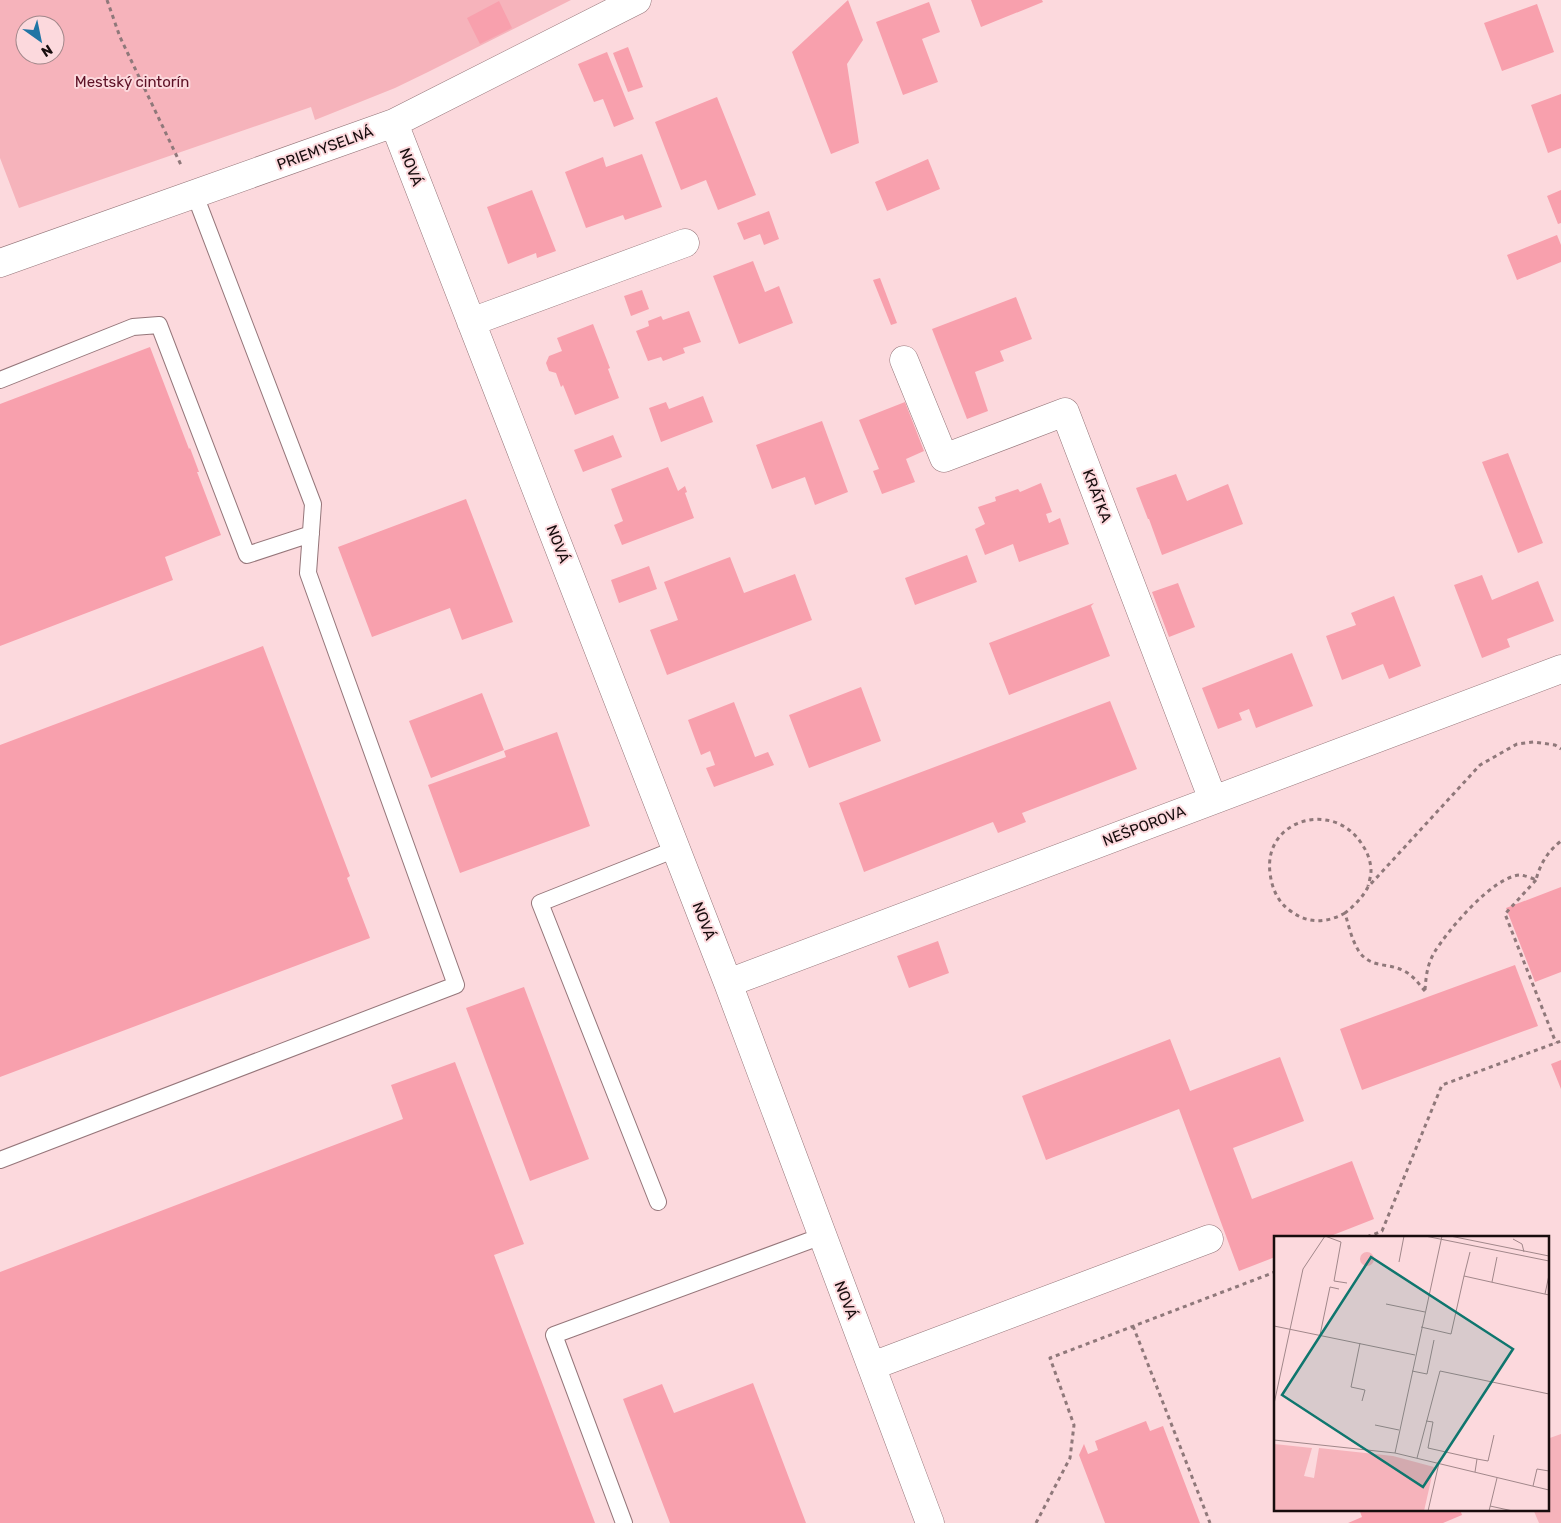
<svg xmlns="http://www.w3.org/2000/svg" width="1561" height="1523" font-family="Rubik,sans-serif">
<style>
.green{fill:#f6b3bb;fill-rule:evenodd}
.building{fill:#f8a0ad}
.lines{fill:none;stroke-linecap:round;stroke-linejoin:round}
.lane-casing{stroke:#95767a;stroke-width:18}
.street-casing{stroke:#95767a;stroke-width:29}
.path{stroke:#8f787a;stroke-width:3;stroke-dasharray:4 4;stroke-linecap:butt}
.lane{stroke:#fff;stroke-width:16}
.street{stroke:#fff;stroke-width:28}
.labels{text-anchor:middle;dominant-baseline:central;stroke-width:4;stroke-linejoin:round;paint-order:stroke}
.park-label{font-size:15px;fill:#5d1126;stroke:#fcd9dd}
.street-label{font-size:15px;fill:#180d0e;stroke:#fcd9dd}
.inset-road{fill:none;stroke:#a1878a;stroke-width:1}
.view{fill:#0f766e;fill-opacity:0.15;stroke:#0f766e;stroke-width:2.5}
.inset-edge{fill:none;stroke:#180d0e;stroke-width:2.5}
</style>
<rect width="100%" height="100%" fill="#fcd9dd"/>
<path class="green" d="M0,0H571L428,72L395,88L315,120L311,107L19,208L0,158ZM25,25H55V55H25Z
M1561,1434V1523H1539L1533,1509H1547V1439Z"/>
<path class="building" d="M848,0L863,40L847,64L859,143L831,154L792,52Z
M971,0H1042L1043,2L981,27Z
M499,1L512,28L480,44L467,18Z
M929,2L940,32L922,39L938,82L903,95L876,22Z
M1537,4L1554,52L1502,71L1484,23Z
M628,47L643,87L628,92L613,53Z
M607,52L634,119L614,127L603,99L594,102L578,64Z
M1561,94V148L1548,153L1531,105Z
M717,97L756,195L718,210L706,180L681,190L655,122Z
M642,154L662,207L625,220L623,215L586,228L565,172L603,157L606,167Z
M928,159L940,189L887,211L875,182Z
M532,190L556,251L537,258L536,253L508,264L487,207Z
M1561,190V223L1558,224L1547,196Z
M769,211L779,239L764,245L760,234L744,240L737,223Z
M1557,235L1561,245V262L1517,280L1507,255Z
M753,261L765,292L779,286L793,323L739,344L713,276Z
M880,278L897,323L891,325L873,280Z
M642,290L649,309L631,316L624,296Z
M1016,297L1032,339L1000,351L1004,361L975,372L988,411L967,419L932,329Z
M689,311L701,342L683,348L685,353L663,361L661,357L648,361L636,331L649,326L648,321L661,316L663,320Z
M593,324L610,368L608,369L619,398L575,415L563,385L561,387L556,373L549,371L546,363L549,356L562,351L557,338Z
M150,347L189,449L190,448L199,472H197L221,535L165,557L173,580L0,646V404Z
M703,396L713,422L661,442L649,408L666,402L669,409Z
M905,402L924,451L906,459L915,482L882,494L873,471L879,469L859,420Z
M822,421L848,492L815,505L805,477L772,489L756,445Z
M613,435L622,457L583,472L574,450Z
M1508,453L1543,543L1518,553L1482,462Z
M668,467L678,491L685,486L687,492L685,493L694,518L622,545L614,525L623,521L611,489Z
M1176,474L1187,501L1228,484L1243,524L1162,555L1149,519H1148L1136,488Z
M1041,483L1052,512L1046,514L1049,523L1060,518L1069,544L1019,562L1013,544L985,555L975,529L985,524L978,507L996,501L995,497L1018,489L1020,492Z
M466,499L513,622L462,640L450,608L372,637L338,547Z
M967,555L977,582L915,605L905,578Z
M730,557L744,593L795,574L812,620L667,675L650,630L678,620L664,582Z
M649,566L657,589L619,603L611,580Z
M1482,575L1492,600L1538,581L1554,621L1507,639L1510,647L1482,658L1454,585Z
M1178,583L1195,627L1169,637L1152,592Z
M1394,596L1421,666L1389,679L1383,664L1342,680L1326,636L1356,625L1351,613Z
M1094,603L1091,606L1110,656L1009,695L989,643Z
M263,646L350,876L347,878L370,938L0,1077V745Z
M1292,653L1313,706L1256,728L1249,709L1239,713L1242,720L1218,729L1202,688Z
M861,687L881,741L809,768L789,715Z
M482,693L504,750L431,778L409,721Z
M1110,701L1137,769L1022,813L1026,822L998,833L993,822L864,872L839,803Z
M734,702L755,757L768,752L774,765L714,787L706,768L715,765L710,751L701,755L688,720Z
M557,732L590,826L460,873L428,785L506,757L504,751Z
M1561,887V972L1535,982L1506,908Z
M938,941L949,973L909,988L897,956Z
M1515,965L1538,1026L1362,1090L1340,1029Z
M524,987L589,1159L530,1181L466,1008Z
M1170,1039L1190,1091L1280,1057L1304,1121L1233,1148L1252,1199L1352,1161L1374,1219L1328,1237H1275V1257L1239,1271L1179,1109L1046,1160L1022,1096Z
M1561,1060V1089L1551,1064Z
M455,1062L524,1244L494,1255L595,1523H0V1272L403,1119L391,1085Z
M753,1383L806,1523H670L623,1399L662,1384L674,1413Z
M1146,1421L1150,1431L1163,1426L1200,1523H1105L1079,1455L1084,1444L1088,1454L1098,1450L1095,1441Z
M1359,1509H1460L1462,1515L1443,1523H1348L1362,1517Z"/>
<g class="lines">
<defs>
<path id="lane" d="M0,380L133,327L159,325L247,555L311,534
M0,1160L456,985L308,573L313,504L195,195
M658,1202L540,903L676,849
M624,1523L554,1335L822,1236"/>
<path id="street" d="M394,123L728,983L930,1523
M0,263L394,123L637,0
M471,322L685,243
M904,360L944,458L1065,412L1213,800
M728,983L1561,669
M872,1366L1209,1239"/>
</defs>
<use href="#lane" class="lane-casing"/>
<use href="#street" class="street-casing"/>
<path class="path" d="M107,0L120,37L181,165
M1536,880L1505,914L1556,1043
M1345,913C1327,923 1309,924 1292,912C1278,903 1272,889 1270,873C1263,818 1336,799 1363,846C1368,853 1371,863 1371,871C1371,876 1369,882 1368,886
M1425,990C1426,977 1427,965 1434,953C1447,931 1494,875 1521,875C1526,876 1532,878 1536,880C1540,864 1548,851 1561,841
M1425,991C1418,983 1412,974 1402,970C1388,963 1372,968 1360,953C1352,941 1349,927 1345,913C1355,905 1362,898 1368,887L1480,765L1517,744L1534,742L1555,745L1561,749
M1367,1237L1382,1231L1442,1085L1561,1041
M1133,1326L1210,1523
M1036,1523L1070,1458L1074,1425L1050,1358L1275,1272"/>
<use href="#lane" class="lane"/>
<use href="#street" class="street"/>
</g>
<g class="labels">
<g class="park-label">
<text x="132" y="82">Mestský cintorín</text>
</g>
<g class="street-label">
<text transform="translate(325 148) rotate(-20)">PRIEMYSELNÁ</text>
<text transform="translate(411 167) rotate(69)">NOVÁ</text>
<text transform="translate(1097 496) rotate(69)">KRÁTKA</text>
<text transform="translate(558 544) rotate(69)">NOVÁ</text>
<text transform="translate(1144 826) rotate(-21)">NEŠPOROVA</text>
<text transform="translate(704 921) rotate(69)">NOVÁ</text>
<text transform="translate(846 1300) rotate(69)">NOVÁ</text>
</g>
</g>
<g transform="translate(1274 1236)">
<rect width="275" height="275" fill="#fcd9dd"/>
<path d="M86 23a7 7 0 1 1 14 0a7 7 0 1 1-14 0ZM0,208L38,212L30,240L40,242L45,212L119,220L160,231L150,275H0Z" fill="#f6b3bb"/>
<path class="inset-road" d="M51,0L67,6L60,45L73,47M151,0L275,25M176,0L275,20M239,3L248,8L250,16M125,26L130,0M190,40L196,16M218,46L223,21M271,58L275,39M112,68L151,76M0,90L141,119M147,91L177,98L190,40L275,59M46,99L56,51L65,53M86,107L77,151L91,154L88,165M138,135L153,138L160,104M0,168L29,33L51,0M152,185L159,186L154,212L203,223L201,236M101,189L125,194M0,204L121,217L275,254M121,217L168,0M143,222L166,135L275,158M203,223L214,225L220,199M259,250L263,233L275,235M216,270L239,275M154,275L165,227M215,275L223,242"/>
<path class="view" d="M97,21L239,113L149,251L8,159Z"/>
<rect width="275" height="275" class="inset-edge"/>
</g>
<g transform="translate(40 40) rotate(147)"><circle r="24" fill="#fcd9dd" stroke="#a1878a"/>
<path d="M0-4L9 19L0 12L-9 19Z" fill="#2075a5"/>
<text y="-8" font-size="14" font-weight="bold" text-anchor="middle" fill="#180d0e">N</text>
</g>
</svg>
